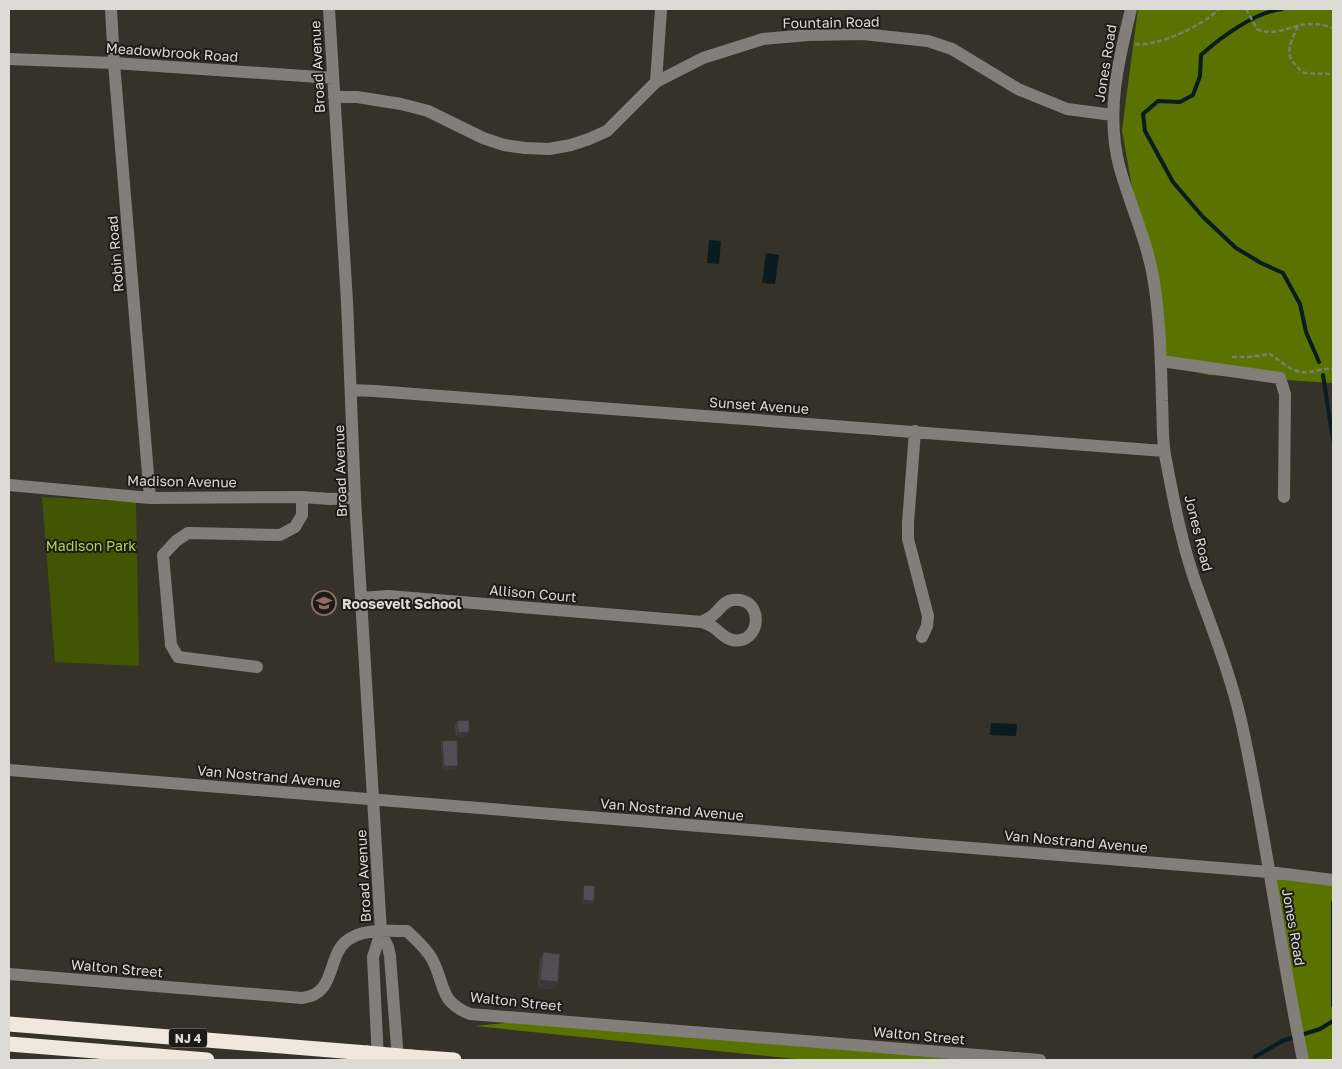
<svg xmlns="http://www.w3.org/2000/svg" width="1342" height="1069" font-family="'Golos Text',sans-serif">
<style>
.green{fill:#425503}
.forest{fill:#5a7300}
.water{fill:#0a1c21}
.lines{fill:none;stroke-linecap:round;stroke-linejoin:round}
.stream{stroke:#0a1c21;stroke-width:4}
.path{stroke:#7d7b73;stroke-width:2.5;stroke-dasharray:5 2.5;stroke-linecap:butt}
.minor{stroke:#827f7a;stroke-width:12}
.highway{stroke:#f0e8dd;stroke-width:15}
.highway-bridge{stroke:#f0e8dd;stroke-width:15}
.wall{fill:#48424a}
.shaded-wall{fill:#3b363c}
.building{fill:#544d56;stroke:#3b363c}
.labels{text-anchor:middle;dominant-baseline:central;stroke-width:4;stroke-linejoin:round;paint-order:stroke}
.shield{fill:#1c1b16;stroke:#a3a19c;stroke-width:1}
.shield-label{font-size:12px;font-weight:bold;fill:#dddbd5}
.street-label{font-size:14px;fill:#dddbd5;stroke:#1c1b16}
.park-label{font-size:14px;fill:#b1d456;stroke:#1c1b16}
.poi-label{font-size:14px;font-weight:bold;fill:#dddbd5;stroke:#1c1b16;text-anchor:start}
</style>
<rect width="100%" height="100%" fill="#353329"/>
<path class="green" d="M42,497L136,502L139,666L55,662Z"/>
<path class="forest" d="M1138,9H1333V383L1209,375L1163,365L1122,130Z
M1266,873L1333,880V1060H1308Z
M533,1020L1022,1060H806L475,1026Z"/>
<path class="water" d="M709,240L721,241L719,264L707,263Z
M766,253L779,255L775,284L762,283Z
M991,723L1017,724L1016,736L990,735Z"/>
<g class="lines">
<path class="stream" d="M1282,9C1255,12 1221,37 1201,55L1200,76L1193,95L1180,102L1158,101L1143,114L1145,131L1173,182L1203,217L1236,248L1261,263L1283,273L1300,304L1306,332L1319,362
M1323,375L1333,440
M1333,902V1006
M1255,1057L1282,1041L1320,1029L1333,1021"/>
<path class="path" d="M1246,9L1257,29C1277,38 1293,23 1313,24C1319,24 1327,26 1333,28
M1298,26C1289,47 1282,56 1304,73L1333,74
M1135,44C1159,47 1203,25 1219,9
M1232,357H1250L1270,354C1279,360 1290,370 1301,372C1312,374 1323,367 1333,369"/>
<path class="minor" d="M111,9L114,63L150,498
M329,9L347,302L355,498L381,932L388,947L390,956L398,1060
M1131,9C1118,62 1105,115 1120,169C1131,207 1148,243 1154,282C1160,321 1161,362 1162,401C1163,419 1162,438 1165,455C1173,497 1181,541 1195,581C1212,629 1231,675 1242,725C1266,836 1280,949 1303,1060
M9,59L114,63L333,78
M656,82L661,9
M334,97H357L401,104L428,111L483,138L504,145L525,148L549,149L571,145L589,139L607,131L656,82L703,58L763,39L808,35L863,34L928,41L952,49L1018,89L1067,109L1113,115
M1161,361L1280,378L1285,394L1284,497
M351,390L375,391L1164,451
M915,431L908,523V539L928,616L927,626L922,637
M9,485L150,498L302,497L330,499L355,498
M361,598L388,596L702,622C705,623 710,625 713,627C719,631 724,638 732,640C762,646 765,596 733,600C723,601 720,610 712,616C709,618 705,620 702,622
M257,667L178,657L171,645L163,555L176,541L188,533L280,535L295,527L302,515V497
M9,770L1269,872L1333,880
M9,974L302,998C340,994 324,950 353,937C368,929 390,931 407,931C416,940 426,948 432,959C446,985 438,1001 470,1014L1040,1060
M378,1060L373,957L381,932"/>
<path class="highway" d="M9,1024L367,1053
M9,1044L207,1060
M411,1057L454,1060"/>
<path class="highway-bridge" d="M367,1053L411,1057"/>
</g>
<path class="wall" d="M457,721L468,736L456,737L455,725Z
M442,741L456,770H443L441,744Z
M584,885L593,904H582L583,889Z
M543,952L558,982L555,989L538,988L540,960Z"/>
<path class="shaded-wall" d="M469,732L468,736L456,737L458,733Z
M444,766H458L456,770H443Z
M583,900L594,901L593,904H582Z
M540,980L558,982L555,989L538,988Z"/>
<path class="building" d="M469,720V732L458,733L457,721Z
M457,740L458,766H444L442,741Z
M584,885L595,886L594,901L583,900Z
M543,952L560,954L558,982L540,980Z"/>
<defs>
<symbol id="school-ring" viewBox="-11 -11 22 22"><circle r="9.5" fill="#1c1b16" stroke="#8d6e63" stroke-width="1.5"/><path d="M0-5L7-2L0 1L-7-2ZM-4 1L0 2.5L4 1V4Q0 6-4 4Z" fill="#8d6e63"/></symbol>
</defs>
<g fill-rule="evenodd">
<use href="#school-ring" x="310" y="589" width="28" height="28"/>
</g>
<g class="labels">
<rect class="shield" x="169" y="1028.5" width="38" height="19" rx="4"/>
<g class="shield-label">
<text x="188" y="1038">NJ 4</text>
</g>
<g class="street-label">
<text transform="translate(831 22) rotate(-1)">Fountain Road</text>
<text transform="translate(172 52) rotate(4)">Meadowbrook Road</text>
<text transform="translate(1105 63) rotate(-81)">Jones Road</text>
<text transform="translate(317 67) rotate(-93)">Broad Avenue</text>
<text transform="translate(115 254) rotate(-95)">Robin Road</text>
<text transform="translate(759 405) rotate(4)">Sunset Avenue</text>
<text transform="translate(340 471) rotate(-92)">Broad Avenue</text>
<text transform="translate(182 481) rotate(1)">Madison Avenue</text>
<text transform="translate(1199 533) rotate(76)">Jones Road</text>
<text transform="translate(533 593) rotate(5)">Allison Court</text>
<text transform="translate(269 776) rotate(5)">Van Nostrand Avenue</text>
<text transform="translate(672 809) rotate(5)">Van Nostrand Avenue</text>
<text transform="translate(1076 841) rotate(5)">Van Nostrand Avenue</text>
<text transform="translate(363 876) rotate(-93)">Broad Avenue</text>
<text transform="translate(1294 927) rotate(80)">Jones Road</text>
<text transform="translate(117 968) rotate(5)">Walton Street</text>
<text transform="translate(516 1001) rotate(6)">Walton Street</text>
<text transform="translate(919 1035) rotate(5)">Walton Street</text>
</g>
<g class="park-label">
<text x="91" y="545">Madison Park</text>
</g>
<g class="poi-label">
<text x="342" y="603">Roosevelt School</text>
</g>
</g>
<rect width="1342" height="1069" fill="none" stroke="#dddbd5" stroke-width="20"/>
</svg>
